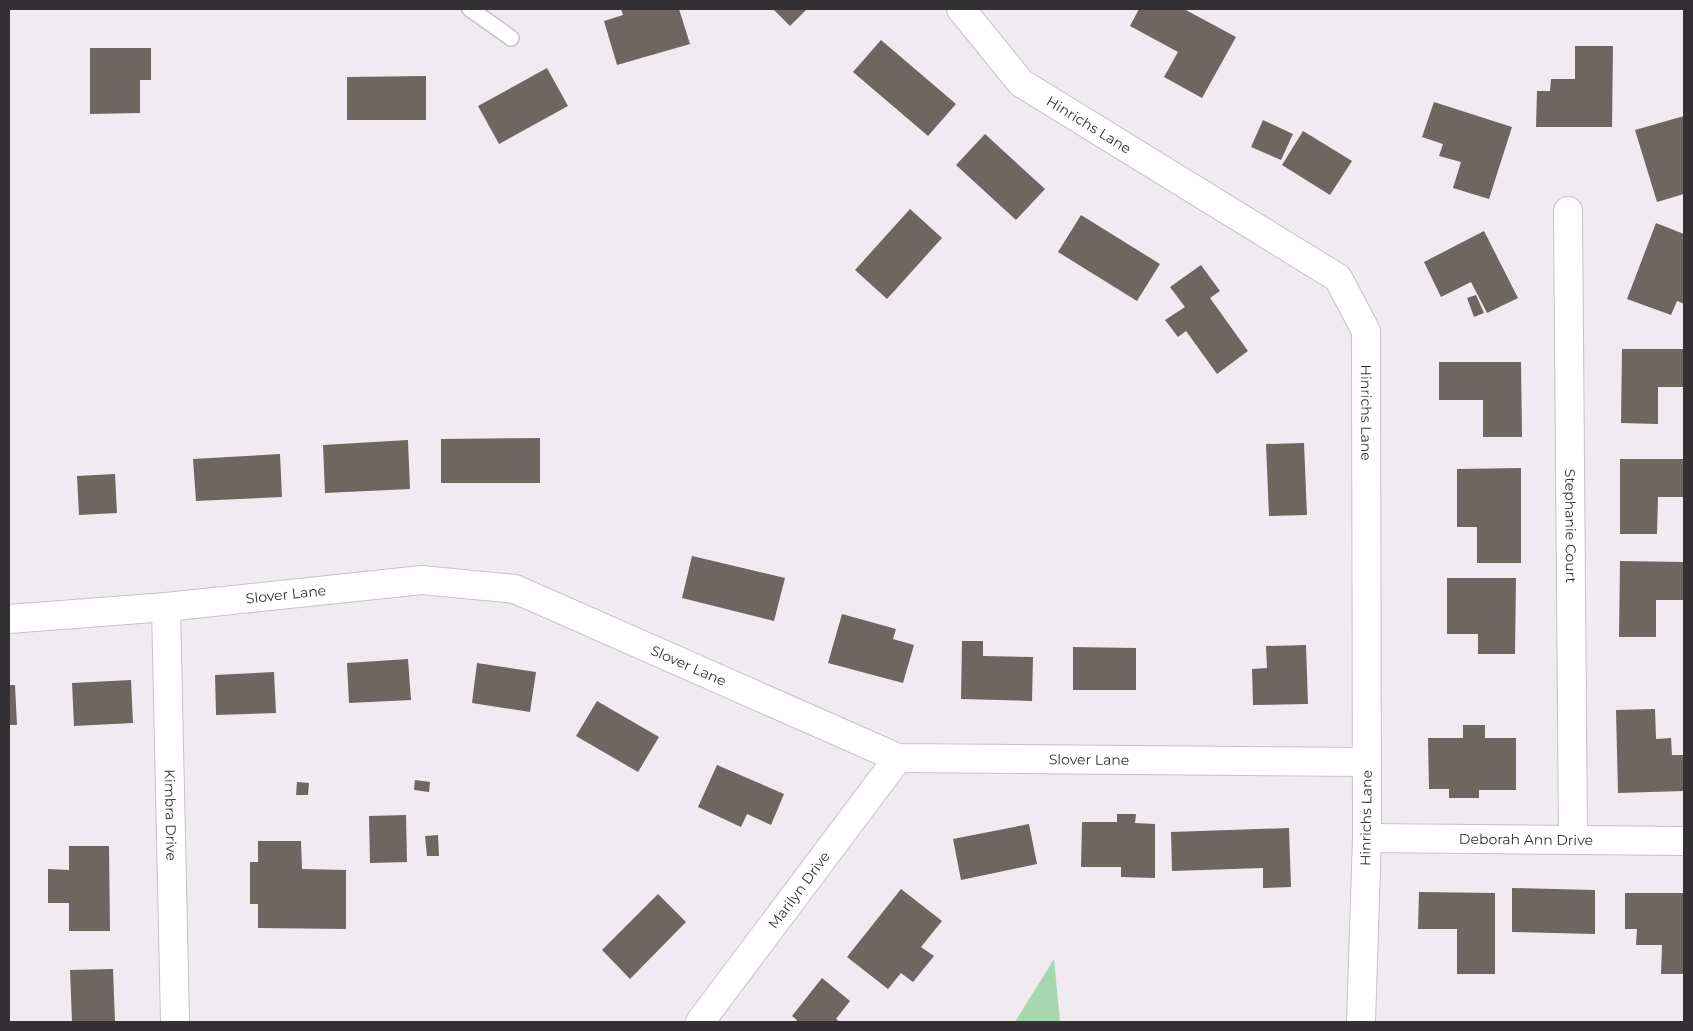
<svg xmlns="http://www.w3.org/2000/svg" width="1693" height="1031" font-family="Montserrat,sans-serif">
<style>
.green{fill:#a7d7ae}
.building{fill:#6e6761}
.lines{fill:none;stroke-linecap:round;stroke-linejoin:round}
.lane-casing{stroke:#c7c1c8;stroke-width:18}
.street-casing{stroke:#c7c1c8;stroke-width:30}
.lane{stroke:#fff;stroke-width:15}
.street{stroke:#fff;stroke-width:28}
.labels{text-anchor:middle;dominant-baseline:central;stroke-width:5;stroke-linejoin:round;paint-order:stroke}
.street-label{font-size:14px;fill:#343134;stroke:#fff}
</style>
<rect width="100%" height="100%" fill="#f0eaf1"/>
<path class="green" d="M1054,959L1060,1022H1015Z"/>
<path class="building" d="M621,9H679L690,44L617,65L604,21L623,15Z
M773,9H805L806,10L790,26Z
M1139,9H1184L1236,37L1202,98L1164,77L1178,52L1130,26Z
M881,40L956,104L928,136L853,72Z
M1575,46H1613L1612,127H1536L1537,91H1550L1551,79H1575Z
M90,48H151V80H140V113L90,114Z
M547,68L568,106L499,144L478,106Z
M426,76V120H347V77Z
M1434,102L1512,127L1489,199L1453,188L1461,162L1439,156L1443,144L1422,137Z
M1684,116V154H1683L1684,160V194L1657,202L1635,130Z
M1263,120L1293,134L1281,160L1251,147Z
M1303,131L1352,161L1330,195L1282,165Z
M985,134L1045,189L1016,220L956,165Z
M910,209L942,238L887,299L855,270Z
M1081,215L1160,264L1137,301L1058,252Z
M1656,223L1684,234V304L1677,301L1671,315L1627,299Z
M1484,231L1518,298L1487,313L1471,282L1441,297L1424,262Z
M1201,265L1220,291L1210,298L1248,351L1217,374L1186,331L1178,337L1165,320L1185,307L1170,287Z
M1476,295L1484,313L1474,317L1467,298Z
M1622,349H1684V387H1658V424L1621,423Z
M1439,362H1521L1522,437H1483V400H1439Z
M540,438V483H441V439Z
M408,440L410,489L325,493L323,445Z
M1304,443L1307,515L1269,516L1266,444Z
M280,454L282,497L196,501L193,459Z
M1620,459H1684V497H1658L1657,534H1620Z
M1521,468V563H1477V527H1457V469Z
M115,474L117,513L79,515L77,476Z
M692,556L785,578L774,621L682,598Z
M1620,561L1684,562V600H1656V637H1619Z
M1447,578H1516L1515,654H1478V634H1447Z
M842,614L896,629L893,639L914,645L903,683L828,663Z
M962,641H983V656L1033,657L1032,701L961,699Z
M1306,645L1308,704L1253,705L1252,669L1267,668L1266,646Z
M1073,647L1136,648V690H1073Z
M408,659L411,700L349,703L347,663Z
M477,663L536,672L530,712L472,703Z
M274,672L276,713L216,715L215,675Z
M131,680L133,723L74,726L72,683Z
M9,685H15L17,725H9Z
M597,701L659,737L638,772L576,736Z
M1655,709L1656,739L1671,738L1672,755H1684V791L1618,793L1616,710Z
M1463,725H1485V738H1516V790H1479V798H1449V789H1429L1428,738H1463Z
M717,765L784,794L771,825L747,814L741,827L698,807Z
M415,780L430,782L429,792L414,790Z
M297,782L309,783L308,795H296Z
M1117,814H1136L1135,823L1155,824V878L1121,877V867H1081L1082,822H1117Z
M406,815L407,862L370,863L369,816Z
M1029,824L1037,864L961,880L953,839Z
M1289,828L1291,887L1263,888V868L1172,871L1171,832Z
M438,835L439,856H427L425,836Z
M258,841H301L302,869L346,870V929L258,928V904H250V862H258Z
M69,846H109L110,931H69V903H48V869L69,870Z
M1512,888L1595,890V934L1512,932Z
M901,889L942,921L921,947L934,956L913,982L901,973L888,989L847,957Z
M1419,892L1495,893V974H1457V929H1418Z
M1625,893H1684V974H1661L1662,945H1636L1637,929H1625Z
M658,894L686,922L630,979L602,950Z
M113,969L115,1022H72L70,970Z
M822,978L850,1001L836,1019L840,1022H795L797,1020L792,1016Z"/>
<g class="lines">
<defs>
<path id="lane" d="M470,9L511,38"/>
<g id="street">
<path id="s1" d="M961,9L1021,83L1338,278L1366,331L1367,838L1361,1022"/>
<path id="s2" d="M1568,211L1573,840"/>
<path id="s3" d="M166,607L175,1022"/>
<path id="s4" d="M9,619L166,607L422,580L515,589L898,758L1367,762"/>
<path id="s5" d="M1367,838L1684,841"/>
<path id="s6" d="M700,1022L898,758"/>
</g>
</defs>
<use href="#lane" class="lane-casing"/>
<use href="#street" class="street-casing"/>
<use href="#lane" class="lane"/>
<use href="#street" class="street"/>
</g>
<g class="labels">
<g class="street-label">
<text stroke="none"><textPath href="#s1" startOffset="175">Hinrichs Lane</textPath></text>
<text stroke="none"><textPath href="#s1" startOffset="609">Hinrichs Lane</textPath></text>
<text stroke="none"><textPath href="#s2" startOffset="315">Stephanie Court</textPath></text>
<text stroke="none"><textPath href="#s4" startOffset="278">Slover Lane</textPath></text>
<text stroke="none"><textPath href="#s4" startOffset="698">Slover Lane</textPath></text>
<text stroke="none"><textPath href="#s4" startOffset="1118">Slover Lane</textPath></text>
<text stroke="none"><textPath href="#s3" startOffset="208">Kimbra Drive</textPath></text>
<text transform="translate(1366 818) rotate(-89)">Hinrichs Lane</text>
<text stroke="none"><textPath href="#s5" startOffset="159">Deborah Ann Drive</textPath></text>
<text stroke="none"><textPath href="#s6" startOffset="165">Marilyn Drive</textPath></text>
</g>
</g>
<rect width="1693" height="1031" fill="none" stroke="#343134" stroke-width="20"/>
</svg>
